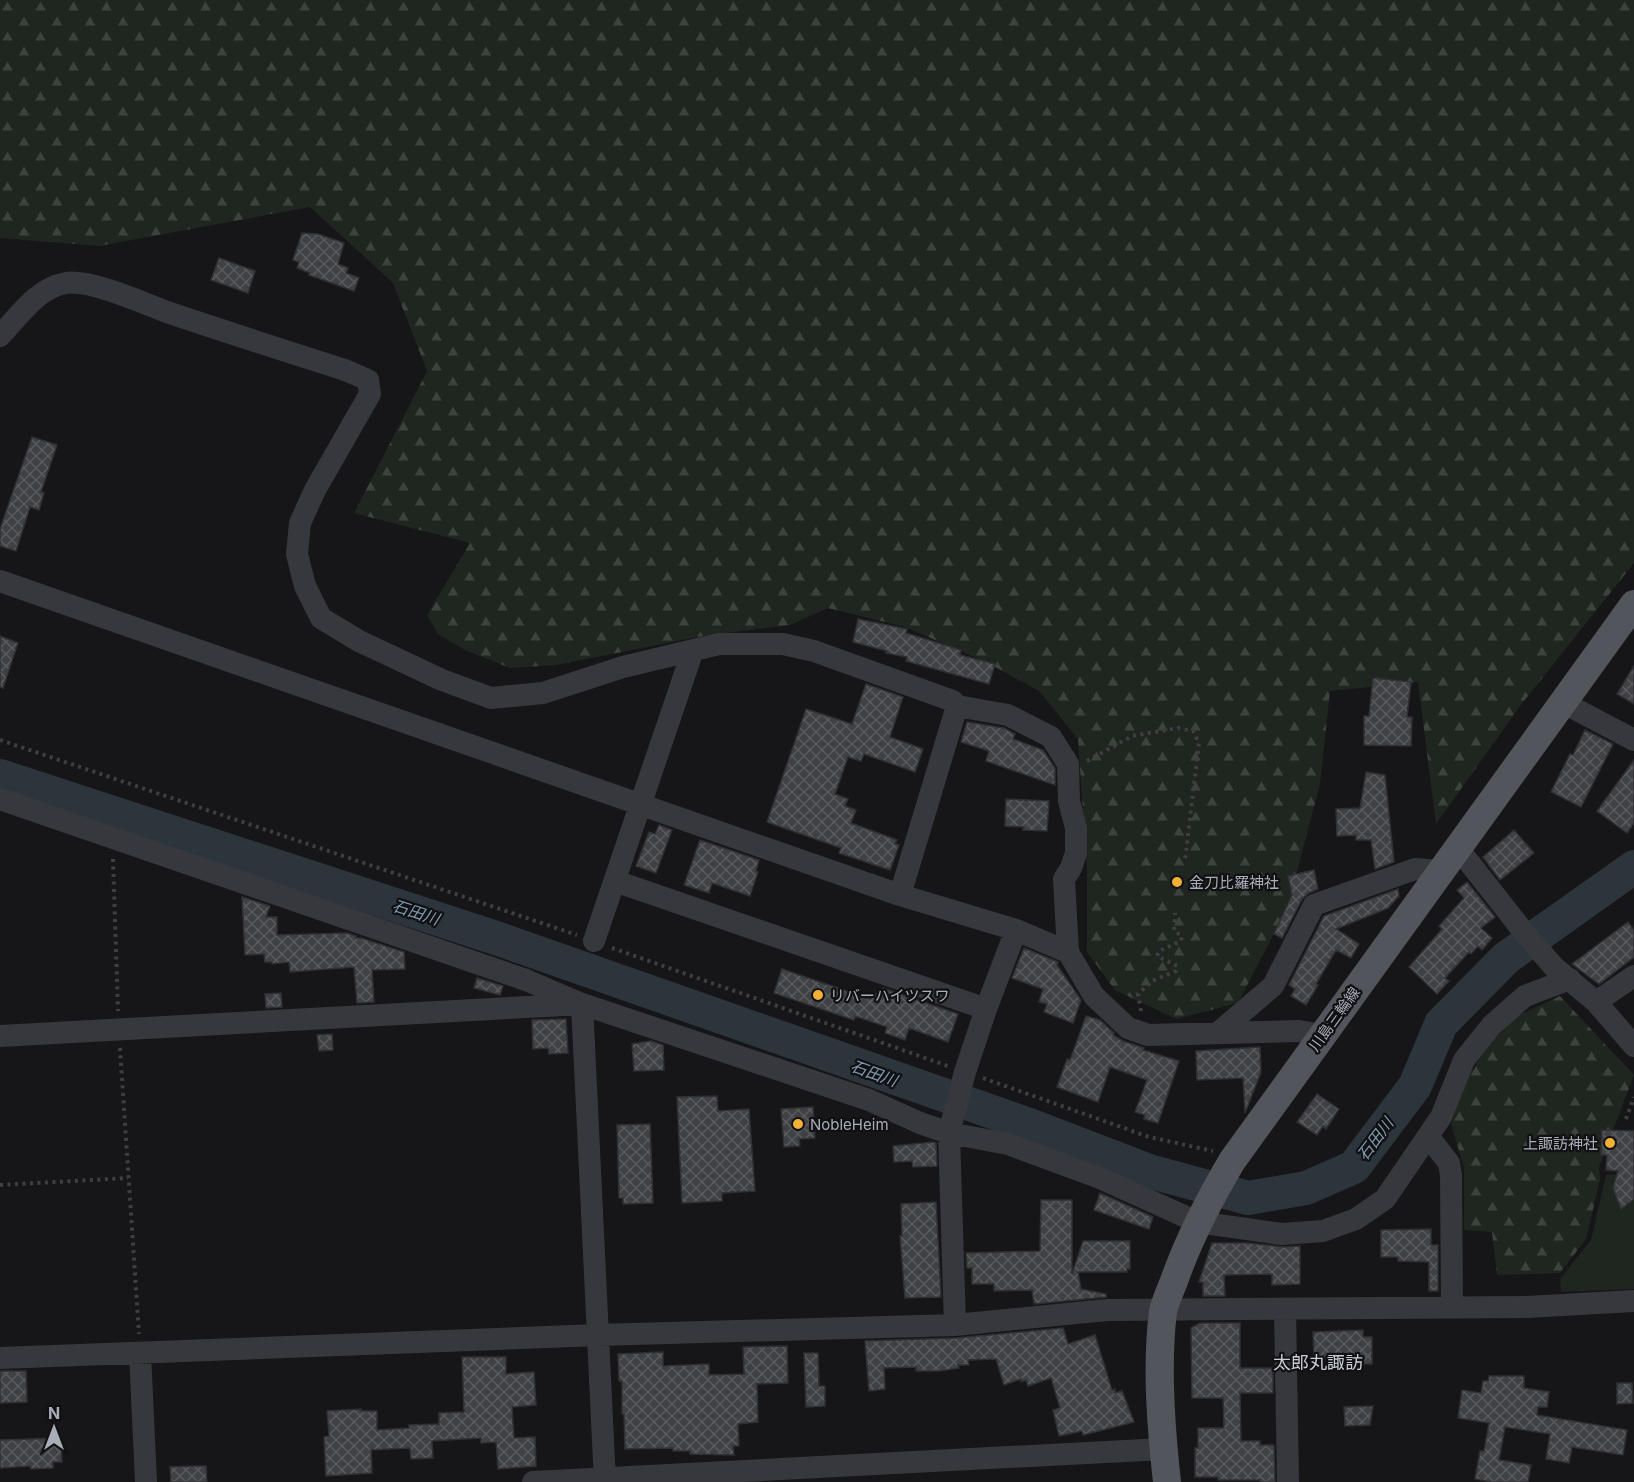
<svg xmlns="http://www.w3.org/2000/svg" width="1634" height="1482" font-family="Inter,'Noto Sans JP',sans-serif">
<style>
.green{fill:#1e261f}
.forest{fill:url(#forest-firs)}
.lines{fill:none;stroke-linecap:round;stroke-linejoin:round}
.river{stroke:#2c353c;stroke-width:34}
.building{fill:url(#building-cross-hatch);stroke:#303034;stroke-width:1.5}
.path{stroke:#3d3f44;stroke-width:4;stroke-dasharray:3 4.5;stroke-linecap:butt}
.minor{stroke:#37383d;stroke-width:22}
.major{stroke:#53555c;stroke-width:28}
.poi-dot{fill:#f2b134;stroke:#111113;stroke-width:2}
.labels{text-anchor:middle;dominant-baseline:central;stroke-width:4.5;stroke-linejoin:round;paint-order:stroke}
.poi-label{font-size:15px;fill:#a8adb8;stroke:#111113;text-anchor:start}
.street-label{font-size:15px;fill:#a8adb8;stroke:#111113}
.water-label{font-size:16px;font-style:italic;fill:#7f9bb3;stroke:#111113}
.quarter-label{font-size:18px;fill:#c9ccd4;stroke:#111113}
</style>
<defs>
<pattern id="forest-firs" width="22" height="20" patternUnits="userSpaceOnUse" patternTransform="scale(1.5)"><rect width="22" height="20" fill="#1e261f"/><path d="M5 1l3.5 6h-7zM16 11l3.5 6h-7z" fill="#3c433d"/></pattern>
<pattern id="building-cross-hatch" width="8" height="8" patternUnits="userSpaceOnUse" patternTransform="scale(1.5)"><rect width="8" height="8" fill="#404145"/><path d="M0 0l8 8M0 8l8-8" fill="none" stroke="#595a5e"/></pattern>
</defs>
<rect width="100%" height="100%" fill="#161618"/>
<path class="green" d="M1634,1173V1289L1561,1292L1560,1279L1591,1240L1606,1175Z"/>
<path class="forest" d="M0,0H1634V563L1520,706L1436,824L1418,682L1330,691L1320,784L1288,906L1238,1003L1176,1019L1115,990L1087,952V870L1078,739L1039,691L986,662L905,627L828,608L790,625L708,635L556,665L510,668L465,650L438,634L427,615L470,543L354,513L427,371L393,283L310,207L99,246L0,238Z
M1560,996L1634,1075L1599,1167L1600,1180L1586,1239L1560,1273L1497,1275L1492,1232L1464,1230V1168L1451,1124L1464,1084L1486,1048L1517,1016Z"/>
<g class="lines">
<path class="river" d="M0,776L499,939L1035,1127L1152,1172L1248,1198L1306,1188L1354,1167L1415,1086L1441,1024L1506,958L1634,867"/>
</g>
<path class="building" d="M302,233L318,234L344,243L338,264L348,268L346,273L359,278L354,291L309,275L310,273L297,268L299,262L293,260Z
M219,258L255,271L248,293L211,280Z
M32,437L57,445L41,492L44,493L39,510L30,507L16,551L0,546V529Z
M858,619L907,629L906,633L961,650L960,655L995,664L989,684L906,661L907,657L886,653L887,651L853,642Z
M0,636L18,643L3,688L0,687Z
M1634,666V704L1617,694Z
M1373,678L1411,682L1407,717H1412L1411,746L1364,745V716H1369Z
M866,684L903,697L890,737L923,749L915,772L864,754L861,761L848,757L835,794L848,799L845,806L856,810L851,823L897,840L895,844L899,845L890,870L839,853L841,848L767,822L806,709L852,724Z
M967,722L1004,728L1015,734L1013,739L1043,750L1055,768V785L986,761L989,751L961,742Z
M1585,730L1613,744L1581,807L1551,792L1570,754L1573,755Z
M1634,760V823L1627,833L1597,811Z
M1366,772L1385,775L1394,862L1375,869L1371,840H1356V835L1337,836L1336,809L1360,808Z
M1006,799L1049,801L1047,831L1023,830L1024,827L1005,826Z
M659,825L672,830L656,873L636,866L649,832L655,834Z
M1514,830L1534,853L1500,880L1483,857Z
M700,840L759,860L756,871L758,872L750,896L712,883L709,893L684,885Z
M1314,870L1318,889L1309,893L1302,899L1282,938L1274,934L1292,895L1288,876Z
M1467,882L1495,917L1481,928L1492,938L1482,950L1478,946L1471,954L1469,952L1445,978L1449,981L1437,994L1409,967L1442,929L1439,926L1464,898L1457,890Z
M1398,889L1399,896L1388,908L1336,929L1359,944L1351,958L1336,950L1316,984L1318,985L1306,1005L1291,996L1295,989L1289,985L1324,916Z
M242,897L270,906L266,917H277V935L347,933L356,936V938H361L404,952L405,969L372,970L374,1002L357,1003L354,967L290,972L289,962L272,964V962H265L264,954L245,955Z
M1628,922L1634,930V957L1607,978L1599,984L1572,964Z
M1024,948L1058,962L1057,965L1081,1000L1073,1023L1044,1012L1047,1004L1039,1002L1043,989L1012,978Z
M782,969L870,999L872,994L875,995L876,993L880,994L883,988L958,1014L948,1042L909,1028L905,1040L885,1033L887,1027L855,1016L854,1020L774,993Z
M477,978L503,986L500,995L474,988Z
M281,993L282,1007L266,1008L265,994Z
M1086,1016L1100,1020L1114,1033L1113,1035L1123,1041L1144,1048L1143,1050L1179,1061L1158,1123L1144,1119L1145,1115L1135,1112L1147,1080L1110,1067L1098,1102L1057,1087L1067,1059L1070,1060Z
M566,1019L568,1053L549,1054L548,1048L533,1049L532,1020Z
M332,1034L333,1050L319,1051L317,1035Z
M651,1041L663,1045L664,1070L634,1071L632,1044Z
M1260,1047L1261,1072L1245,1113L1243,1078L1197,1080L1196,1051Z
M1317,1094L1339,1109L1326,1129L1323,1126L1317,1135L1297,1122Z
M717,1096L718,1111L749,1109L755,1191L722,1193V1201L682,1203L677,1097Z
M813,1107L815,1138L799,1139L800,1146L784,1147L781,1109Z
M650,1124L653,1203L623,1204V1198H619L617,1125Z
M1602,1130L1634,1131V1199L1621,1209L1613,1188L1618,1171L1606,1170L1607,1155H1601Z
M934,1142L936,1143L937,1166L913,1167L912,1161L894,1162L893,1146Z
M1100,1193L1153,1217L1149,1229L1094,1210Z
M1041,1200H1072V1274L1083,1241H1130V1269H1127V1272H1078L1081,1289L1106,1294V1297L1034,1304L1032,1290L994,1291V1284H972V1268H967L966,1253L1040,1251Z
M936,1202L941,1297L905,1298L900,1236H902L901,1204Z
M1431,1229V1245H1438V1291H1429V1262L1398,1261V1257H1381V1230Z
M1212,1243H1248L1283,1247L1300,1246V1284L1272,1285V1274L1224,1275L1225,1296H1203V1282H1199Z
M1200,1323H1240V1368H1273V1393H1240L1241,1441H1260V1445H1274L1275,1482H1260V1480H1218V1477H1195V1448H1198V1428H1224L1223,1398H1192L1191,1328Z
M1063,1328L1068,1344L1095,1335L1112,1390L1115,1389V1393L1122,1391L1134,1422L1083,1435L1082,1431L1059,1436L1053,1410L1060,1408L1051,1378L1028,1386L1026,1380L1021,1382V1379L1004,1385L996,1359L968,1360L969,1365H958L959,1368L939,1371H916V1367L884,1368L885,1389L869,1391L865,1341L956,1338Z
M1363,1330V1337H1372V1364H1346V1358L1314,1359L1313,1332Z
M787,1346L788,1383L757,1384L758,1422L738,1424L739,1446H733L734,1455L690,1454V1451H673V1448L625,1449L624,1414H622V1381H619L618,1354L663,1352V1366L709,1364V1375L744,1374L743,1347Z
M804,1353H818L819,1386H825V1406L806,1407Z
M462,1357H506V1374L534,1372L536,1405L512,1407L514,1438L535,1437L536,1466L498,1469L496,1442L481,1443V1438L432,1441L433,1458L411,1459L410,1448L371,1450L372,1473L326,1476L324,1437L329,1436L327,1411L361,1409V1411H377V1430L409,1428V1425L439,1424V1413L464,1412Z
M0,1371H26L27,1402L0,1403Z
M1489,1376H1524V1388L1549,1392L1547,1407H1538L1537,1415L1627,1430L1623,1455L1572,1447L1569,1463L1546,1459L1550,1434L1505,1427L1499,1460L1531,1465L1528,1482H1492L1475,1479L1480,1451H1484L1489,1423L1458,1418L1462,1390L1481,1393L1483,1381H1488Z
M1617,1383H1632L1633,1403L1617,1404Z
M1373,1406L1370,1425L1345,1426L1344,1407Z
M61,1438L62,1462H53V1468L31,1469L30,1466L0,1468V1440Z
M193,1466H206L207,1482H171L170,1467Z"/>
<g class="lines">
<path class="path" d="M0,740L577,935
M1087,761L1132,736L1178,728L1193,731L1199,743L1185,860
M113,859L118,1011
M612,948L948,1066
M1141,1011L1138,994L1152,981L1176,971L1177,966L1157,956L1159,951L1181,941L1182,936L1174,931L1175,913
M120,1048L139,1334
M983,1078L1149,1137L1213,1151
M1626,1119L1634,1097
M0,1185L128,1178"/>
<path class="minor" d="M0,336C19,316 37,288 66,283C90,279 143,303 167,312C226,332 286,351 345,370L368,380L370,394L315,490L300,523L297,554L305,586L321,618L359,641L442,680L491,698L543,693L623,667L719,644H783L814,651L953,701L957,706L900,895
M0,581L900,895L1016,930L1068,952L1094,996L1128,1028L1148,1035L1299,1031L1321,1035
M1562,702L1634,740
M957,706L1008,715L1051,737L1068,764L1069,801L1076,828V853L1071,868L1064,879L1068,952
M0,799L526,980L582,1004L869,1100L920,1123L949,1133L1008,1144L1100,1178L1197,1222L1282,1234L1323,1231L1356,1219L1385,1199L1441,1117L1464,1060L1492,1025L1525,996L1570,979
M1457,847L1527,936L1554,967L1596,1002L1634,1046
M615,881L986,1009
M594,941L693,650
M1596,1002L1634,976
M1219,1032L1273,986L1314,905L1415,869L1440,871
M0,1036L582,1004L605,1482
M1428,1136L1449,1163L1451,1175L1452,1307
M1285,1309L1288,1482
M955,1325L949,1133L965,1072L986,1009L1016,930
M140,1353L146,1482
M0,1358L598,1335L955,1325L1107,1310L1527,1307L1634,1301
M533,1482L1163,1449"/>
<path class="major" d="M1167,1482C1161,1428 1156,1366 1163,1312C1165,1302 1170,1291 1174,1281C1189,1238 1209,1200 1232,1161L1634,604"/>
</g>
<g class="poi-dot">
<circle cx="1177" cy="882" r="6"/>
<circle cx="818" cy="995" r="6"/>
<circle cx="798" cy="1124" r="6"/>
<circle cx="1610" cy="1143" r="6"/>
</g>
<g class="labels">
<g class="poi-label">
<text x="1189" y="882">金刀比羅神社</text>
<text x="830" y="995">リバーハイツスワ</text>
<text x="810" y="1124">NobleHeim</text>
<text x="1598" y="1143" text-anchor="end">上諏訪神社</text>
</g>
<g class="street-label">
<text transform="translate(1334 1019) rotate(-54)">川島三輪線</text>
</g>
<g class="water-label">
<text transform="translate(416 912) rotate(18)">石田川</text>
<text transform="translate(874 1073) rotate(20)">石田川</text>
<text transform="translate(1375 1139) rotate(-53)">石田川</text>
</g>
<g class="quarter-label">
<text x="1318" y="1362">太郎丸諏訪</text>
</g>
</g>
<g transform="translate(54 1428)" stroke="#111113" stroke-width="4.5" paint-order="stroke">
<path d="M0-4.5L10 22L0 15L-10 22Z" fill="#a8adb8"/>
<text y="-9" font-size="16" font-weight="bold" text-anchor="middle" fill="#a8adb8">N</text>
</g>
</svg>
